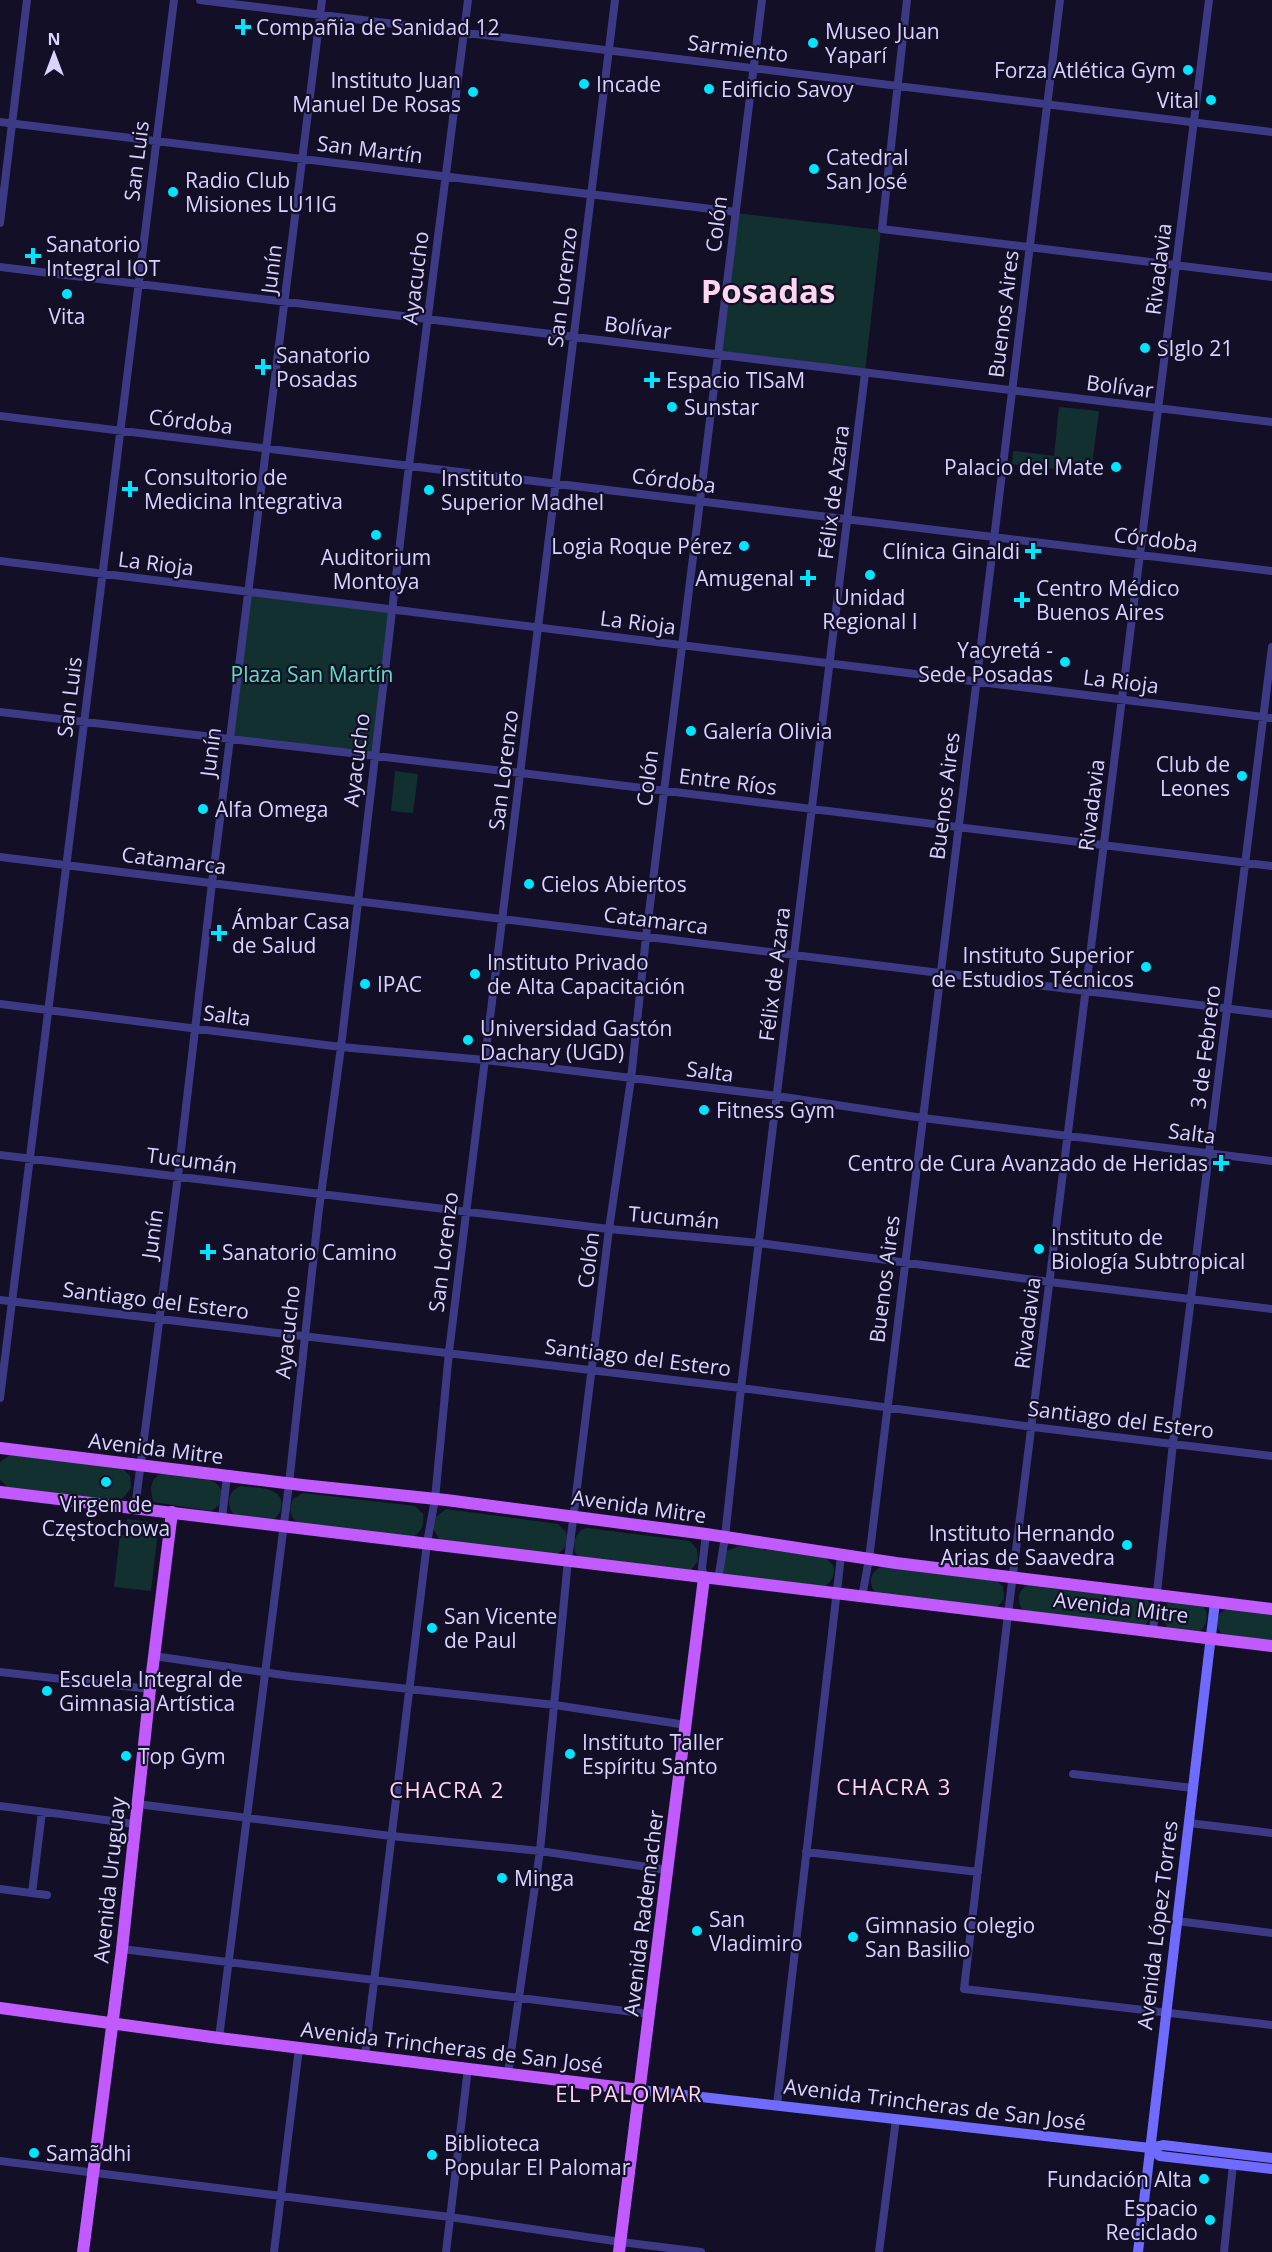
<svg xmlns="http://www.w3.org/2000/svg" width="1272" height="2252" font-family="'Open Sans',sans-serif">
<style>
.green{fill:#12302f}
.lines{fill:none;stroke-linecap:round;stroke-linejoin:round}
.minor{stroke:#3d3a85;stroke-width:8}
.secondary{stroke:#6f6bff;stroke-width:10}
.primary{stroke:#c25bff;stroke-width:12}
.poi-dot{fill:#00e5ff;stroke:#130f26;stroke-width:2}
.labels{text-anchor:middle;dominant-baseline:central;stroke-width:4.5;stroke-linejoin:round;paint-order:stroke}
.poi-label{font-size:21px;fill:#d9d4ff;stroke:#130f26;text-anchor:start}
.street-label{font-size:21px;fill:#d9d4ff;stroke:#130f26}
.park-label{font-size:21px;fill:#5fe0c0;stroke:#130f26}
.neighbourhood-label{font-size:22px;letter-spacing:1.5px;fill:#ffd6f0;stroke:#130f26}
.town-label{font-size:33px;font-weight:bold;fill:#ffd6f0;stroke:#130f26}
</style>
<rect width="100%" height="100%" fill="#130f26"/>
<path class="green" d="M736,213L881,230L865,372L718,355Z
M1059,407L1099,411L1091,473L1012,464L1013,451L1054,456Z
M251,594L391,612L372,754L233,737Z
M395,771L418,774L413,813L391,811Z
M10,1455L122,1468L130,1476L131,1488L124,1497L119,1500L8,1487L0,1480V1462Z
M161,1474C178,1475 225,1473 222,1497C221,1504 217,1508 210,1511L154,1502C149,1492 150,1478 161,1474Z
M241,1486C255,1488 286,1486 281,1508C280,1515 275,1519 269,1522L234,1515C225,1503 228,1491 241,1486Z
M303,1493L415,1506L423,1514C425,1525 421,1533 411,1538L301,1525C290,1519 288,1510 293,1499Z
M446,1509L558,1524L566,1532C569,1543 565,1550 555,1555L444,1541L439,1539L433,1528L436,1517Z
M127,1519L159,1523L151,1591L114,1587L120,1535H125Z
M587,1528L690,1541L697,1549L698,1561L691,1570L579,1557L575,1552L574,1540L581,1530Z
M740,1546L825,1557L833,1565C836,1576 831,1583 821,1589L727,1576L723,1572L726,1551Z
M883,1566L995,1579L1003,1587L1004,1599L997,1608L876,1594C867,1583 870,1571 883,1566Z
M1031,1583L1148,1600C1154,1609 1153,1617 1145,1625L1024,1612C1015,1600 1018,1589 1031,1583Z
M1169,1602L1203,1605C1209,1615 1208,1623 1200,1631L1168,1629L1162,1618L1165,1606Z
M1228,1608L1272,1612V1643L1223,1635C1213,1626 1215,1614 1228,1608Z"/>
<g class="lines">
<path class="minor" d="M200,0L1272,132
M907,0L882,229L1272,277
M1209,0L1008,1614L964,1989L1272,2025
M0,122L736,212
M0,223L27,0
M0,267L1272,422
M0,416L1272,571
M0,561L1272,718
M0,712L521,773L1272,866
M0,857L1272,1014
M0,1004L341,1047L485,1060L777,1096L923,1118L1272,1161
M0,1155L609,1229L759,1243L1050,1282L1272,1309
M0,1300L741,1388L1033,1427L1272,1456
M0,1398L174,0
M135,1508L178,1176L212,883L322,0
M222,1518L227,1476
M704,1578L702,1568L706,1534
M718,1580L725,1537L741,1388L865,373
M862,1597L869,1559L1060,0
M1153,1630L1173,1443L1272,647
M154,1656L290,1676L555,1705L686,1725
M0,1672L150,1689
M1073,1774L1193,1788
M137,1804L391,1836L540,1851L668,1870
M0,1806L135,1824
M1189,1823L1272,1833
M806,1852L978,1872
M0,1889L47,1895
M32,1893L42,1812
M1177,1921L1272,1933
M122,1949L650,2014
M219,2038L289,1484L318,1217L341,1047L409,466L468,0
M365,2056L427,1543L435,1499L449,1352L615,0
M508,2073L540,1851L568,1560L609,1229L631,1079L646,937L762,0
M777,2105L841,1556
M0,2161L450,2217L621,2242L701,2252
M274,2252L299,2048
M446,2252L468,2068
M879,2252L896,2119
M1224,2252L1233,2164"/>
<path class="secondary" d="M640,2090L1150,2148L1163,2145L1272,2158
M1150,2148L1160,2156L1272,2169
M1138,2252L1215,1602"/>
<path class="primary" d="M0,1448L302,1485L446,1500L706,1534L896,1563L1272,1609
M0,1492L1272,1646
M0,2008L219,2038L640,2090
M83,2252L122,1949L150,1689L172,1512
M619,2252L704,1578"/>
</g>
<g class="poi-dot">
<path d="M240 18h6v6h6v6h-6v6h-6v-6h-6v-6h6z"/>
<circle cx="813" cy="43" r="6"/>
<circle cx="1188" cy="70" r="6"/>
<circle cx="584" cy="84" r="6"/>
<circle cx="709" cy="89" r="6"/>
<circle cx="473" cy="92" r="6"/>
<circle cx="1211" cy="100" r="6"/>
<circle cx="814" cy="169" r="6"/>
<circle cx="173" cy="192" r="6"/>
<path d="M30 247h6v6h6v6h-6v6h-6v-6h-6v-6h6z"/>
<circle cx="67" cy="294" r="6"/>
<circle cx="1145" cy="348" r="6"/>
<path d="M260 358h6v6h6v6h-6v6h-6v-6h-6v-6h6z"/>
<path d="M649 371h6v6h6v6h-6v6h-6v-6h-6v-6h6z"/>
<circle cx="672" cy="407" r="6"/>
<circle cx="1116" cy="467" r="6"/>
<path d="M127 480h6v6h6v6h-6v6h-6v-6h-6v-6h6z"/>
<circle cx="429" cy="490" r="6"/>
<circle cx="376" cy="535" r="6"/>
<circle cx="744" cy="546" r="6"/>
<path d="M1030 542h6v6h6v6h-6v6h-6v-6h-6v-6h6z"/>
<circle cx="870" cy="575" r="6"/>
<path d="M805 569h6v6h6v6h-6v6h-6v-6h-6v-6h6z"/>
<path d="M1019 591h6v6h6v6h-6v6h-6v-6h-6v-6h6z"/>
<circle cx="1065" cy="662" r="6"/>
<circle cx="691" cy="731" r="6"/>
<circle cx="1242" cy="776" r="6"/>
<circle cx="203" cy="809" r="6"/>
<circle cx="529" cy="884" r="6"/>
<path d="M216 924h6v6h6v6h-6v6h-6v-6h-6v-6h6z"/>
<circle cx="1146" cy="967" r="6"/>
<circle cx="475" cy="974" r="6"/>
<circle cx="365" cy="984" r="6"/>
<circle cx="468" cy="1040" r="6"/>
<circle cx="704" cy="1110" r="6"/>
<path d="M1218 1154h6v6h6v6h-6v6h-6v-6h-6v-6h6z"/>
<circle cx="1039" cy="1249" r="6"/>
<path d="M205 1243h6v6h6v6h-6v6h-6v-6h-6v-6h6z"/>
<circle cx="106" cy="1482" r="6"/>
<circle cx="1127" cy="1545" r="6"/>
<circle cx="432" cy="1628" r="6"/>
<circle cx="47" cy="1691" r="6"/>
<circle cx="570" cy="1754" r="6"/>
<circle cx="126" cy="1756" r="6"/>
<circle cx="502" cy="1878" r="6"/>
<circle cx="697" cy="1931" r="6"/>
<circle cx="853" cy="1937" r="6"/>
<circle cx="34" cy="2153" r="6"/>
<circle cx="432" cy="2155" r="6"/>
<circle cx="1204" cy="2179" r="6"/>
<circle cx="1210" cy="2220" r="6"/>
</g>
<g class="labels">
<g class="poi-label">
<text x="256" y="27">Compañia de Sanidad 12</text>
<text x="825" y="31">Museo Juan<tspan x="825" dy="24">Yaparí</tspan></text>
<text x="1176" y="70" text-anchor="end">Forza Atlética Gym</text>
<text x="461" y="80" text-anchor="end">Instituto Juan<tspan x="461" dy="24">Manuel De Rosas</tspan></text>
<text x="596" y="84">Incade</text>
<text x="721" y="89">Edificio Savoy</text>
<text x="1199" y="100" text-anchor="end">Vital</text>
<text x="826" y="157">Catedral<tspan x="826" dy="24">San José</tspan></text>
<text x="185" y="180">Radio Club<tspan x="185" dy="24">Misiones LU1IG</tspan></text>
<text x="46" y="244">Sanatorio<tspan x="46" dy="24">Integral IOT</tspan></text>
<text x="67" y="316" text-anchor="middle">Vita</text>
<text x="1157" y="348">SIglo 21</text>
<text x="276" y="355">Sanatorio<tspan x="276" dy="24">Posadas</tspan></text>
<text x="666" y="380">Espacio TISaM</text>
<text x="684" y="407">Sunstar</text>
<text x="1104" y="467" text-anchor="end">Palacio del Mate</text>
<text x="144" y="477">Consultorio de<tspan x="144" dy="24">Medicina Integrativa</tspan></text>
<text x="441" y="478">Instituto<tspan x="441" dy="24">Superior Madhel</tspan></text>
<text x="732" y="546" text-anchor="end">Logia Roque Pérez</text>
<text x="1020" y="551" text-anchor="end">Clínica Ginaldi</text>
<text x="376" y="557" text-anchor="middle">Auditorium<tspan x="376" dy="24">Montoya</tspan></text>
<text x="794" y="578" text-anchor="end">Amugenal</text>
<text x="1036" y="588">Centro Médico<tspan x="1036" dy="24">Buenos Aires</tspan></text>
<text x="870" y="597" text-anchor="middle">Unidad<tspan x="870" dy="24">Regional I</tspan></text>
<text x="1053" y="650" text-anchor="end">Yacyretá -<tspan x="1053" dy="24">Sede Posadas</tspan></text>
<text x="703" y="731">Galería Olivia</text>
<text x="1230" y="764" text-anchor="end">Club de<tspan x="1230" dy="24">Leones</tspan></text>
<text x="215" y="809">Alfa Omega</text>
<text x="541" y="884">Cielos Abiertos</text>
<text x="232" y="921">Ámbar Casa<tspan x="232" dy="24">de Salud</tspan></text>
<text x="1134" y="955" text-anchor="end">Instituto Superior<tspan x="1134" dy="24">de Estudios Técnicos</tspan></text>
<text x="487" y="962">Instituto Privado<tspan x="487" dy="24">de Alta Capacitación</tspan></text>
<text x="377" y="984">IPAC</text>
<text x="480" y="1028">Universidad Gastón<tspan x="480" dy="24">Dachary (UGD)</tspan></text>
<text x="716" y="1110">Fitness Gym</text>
<text x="1208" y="1163" text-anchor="end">Centro de Cura Avanzado de Heridas</text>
<text x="1051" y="1237">Instituto de<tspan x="1051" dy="24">Biología Subtropical</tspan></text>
<text x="222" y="1252">Sanatorio Camino</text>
<text x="106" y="1504" text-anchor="middle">Virgen de<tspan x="106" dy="24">Częstochowa</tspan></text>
<text x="1115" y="1533" text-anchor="end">Instituto Hernando<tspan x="1115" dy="24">Arias de Saavedra</tspan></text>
<text x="444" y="1616">San Vicente<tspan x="444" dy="24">de Paul</tspan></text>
<text x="59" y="1679">Escuela Integral de<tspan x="59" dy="24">Gimnasia Artística</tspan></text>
<text x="582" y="1742">Instituto Taller<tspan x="582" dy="24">Espíritu Santo</tspan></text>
<text x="138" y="1756">Top Gym</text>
<text x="514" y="1878">Minga</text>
<text x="709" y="1919">San<tspan x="709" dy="24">Vladimiro</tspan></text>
<text x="865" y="1925">Gimnasio Colegio<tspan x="865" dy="24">San Basilio</tspan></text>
<text x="444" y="2143">Biblioteca<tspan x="444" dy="24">Popular El Palomar</tspan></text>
<text x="46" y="2153">Samãdhi</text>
<text x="1192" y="2179" text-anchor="end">Fundación Alta</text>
<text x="1198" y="2208" text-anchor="end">Espacio<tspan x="1198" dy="24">Reciclado</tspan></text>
</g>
<g class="street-label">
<text transform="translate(738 48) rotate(7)">Sarmiento</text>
<text transform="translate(370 149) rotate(7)">San Martín</text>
<text transform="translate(136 161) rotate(-83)">San Luis</text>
<text transform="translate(716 224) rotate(-83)">Colón</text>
<text transform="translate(271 269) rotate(-83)">Junín</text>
<text transform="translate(1158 269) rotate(-83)">Rivadavia</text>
<text transform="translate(415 278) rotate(-83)">Ayacucho</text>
<text transform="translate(562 287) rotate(-83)">San Lorenzo</text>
<text transform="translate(1003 314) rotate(-83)">Buenos Aires</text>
<text transform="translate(638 327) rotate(7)">Bolívar</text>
<text transform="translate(1120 386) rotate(7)">Bolívar</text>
<text transform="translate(191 421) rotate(7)">Córdoba</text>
<text transform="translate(674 480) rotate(7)">Córdoba</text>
<text transform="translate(833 492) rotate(-83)">Félix de Azara</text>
<text transform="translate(1156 539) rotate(7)">Córdoba</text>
<text transform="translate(156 563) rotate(7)">La Rioja</text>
<text transform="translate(638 622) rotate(7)">La Rioja</text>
<text transform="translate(1121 681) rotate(7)">La Rioja</text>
<text transform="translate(69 697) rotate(-83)">San Luis</text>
<text transform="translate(210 752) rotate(-83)">Junín</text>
<text transform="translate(356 760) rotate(-83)">Ayacucho</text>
<text transform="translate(503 770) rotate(-83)">San Lorenzo</text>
<text transform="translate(647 778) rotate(-83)">Colón</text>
<text transform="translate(728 781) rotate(7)">Entre Ríos</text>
<text transform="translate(944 796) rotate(-83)">Buenos Aires</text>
<text transform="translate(1091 805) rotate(-83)">Rivadavia</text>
<text transform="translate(174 860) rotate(7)">Catamarca</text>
<text transform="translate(656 920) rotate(7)">Catamarca</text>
<text transform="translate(774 974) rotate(-83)">Félix de Azara</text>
<text transform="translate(227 1015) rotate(7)">Salta</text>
<text transform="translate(1205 1047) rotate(-83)">3 de Febrero</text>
<text transform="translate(710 1071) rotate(7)">Salta</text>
<text transform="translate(1192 1133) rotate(7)">Salta</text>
<text transform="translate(192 1160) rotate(7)">Tucumán</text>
<text transform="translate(674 1217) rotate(5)">Tucumán</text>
<text transform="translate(152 1234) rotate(-82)">Junín</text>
<text transform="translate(443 1252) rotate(-83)">San Lorenzo</text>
<text transform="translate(588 1260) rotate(-83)">Colón</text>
<text transform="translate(884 1279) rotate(-83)">Buenos Aires</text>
<text transform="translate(156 1300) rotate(7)">Santiago del Estero</text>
<text transform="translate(1027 1323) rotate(-83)">Rivadavia</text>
<text transform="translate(287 1332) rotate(-84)">Ayacucho</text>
<text transform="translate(638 1357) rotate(7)">Santiago del Estero</text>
<text transform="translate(1121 1419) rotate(7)">Santiago del Estero</text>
<text transform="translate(156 1448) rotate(7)">Avenida Mitre</text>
<text transform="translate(639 1506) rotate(8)">Avenida Mitre</text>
<text transform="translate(1121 1607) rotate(7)">Avenida Mitre</text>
<text transform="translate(109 1880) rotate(-84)">Avenida Uruguay</text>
<text transform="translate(643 1913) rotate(-83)">Avenida Rademacher</text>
<text transform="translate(1157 1925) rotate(-83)">Avenida López Torres</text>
<text transform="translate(452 2047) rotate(7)">Avenida Trincheras de San José</text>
<text transform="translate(935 2104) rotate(7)">Avenida Trincheras de San José</text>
</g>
<g class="park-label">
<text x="312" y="674">Plaza San Martín</text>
</g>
<g class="neighbourhood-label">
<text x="894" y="1786">CHACRA 3</text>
<text x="447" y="1789">CHACRA 2</text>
<text x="629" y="2093">EL PALOMAR</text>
</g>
<g class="town-label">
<text x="768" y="290">Posadas</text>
</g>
</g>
<g transform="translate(54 54)" stroke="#130f26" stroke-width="4.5" paint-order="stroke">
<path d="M0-4.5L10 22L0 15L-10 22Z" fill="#d9d4ff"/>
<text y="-9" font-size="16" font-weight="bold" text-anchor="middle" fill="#d9d4ff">N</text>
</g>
</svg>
